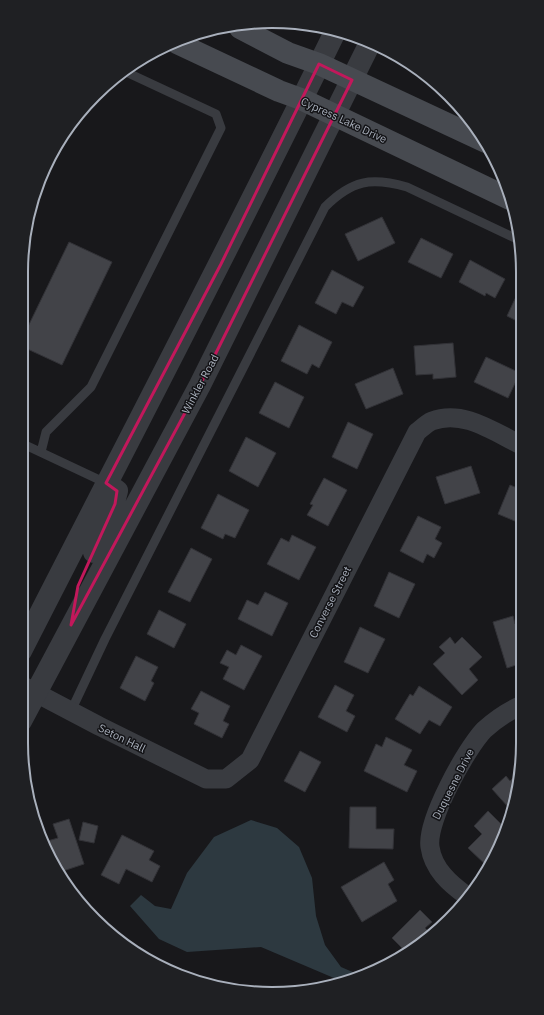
<svg xmlns="http://www.w3.org/2000/svg" width="544" height="1015" font-family="'IBM Plex Sans',sans-serif">
<style>
.water{fill:#2d3940}
.building{fill:#424348;stroke:#323237}
.lines{fill:none;stroke-linecap:round;stroke-linejoin:round}
.service{stroke:#393b40;stroke-width:9}
.minor{stroke:#393b40;stroke-width:19}
.tertiary{stroke:#393b40;stroke-width:22}
.secondary{stroke:#474a50;stroke-width:22}
.marked{fill:none;stroke:#c2185b;stroke-width:3;stroke-linejoin:round}
.labels{text-anchor:middle;dominant-baseline:central;stroke-width:3;stroke-linejoin:round;paint-order:stroke}
.street-label{font-size:11px;fill:#a9b0bc;stroke:#131316}
.rim{fill:none;stroke:#a9b0bc;stroke-width:2}
</style>
<rect width="100%" height="100%" fill="#18181b"/>
<path class="water" d="M251,820L277,828L299,847L312,878L316,916L325,945L341,967L362,976L341,981L261,947L187,952L159,939L130,906L141,895L155,906L171,909L187,873L214,837Z"/>
<path class="building" d="M382,217L395,243L358,261L345,234Z
M421,238L453,254L441,278L408,262Z
M69,242L112,262L62,365L21,346V341Z
M470,260L505,279L495,298L486,293L485,296L459,282Z
M332,270L364,287L353,307L342,302L336,314L315,303Z
M521,286V323L507,316Z
M299,325L332,342L319,368L312,364L307,374L281,361Z
M453,343L456,377L433,379V374L416,375L414,346Z
M486,357L520,373L508,398L474,382Z
M393,368L403,394L366,409L355,384Z
M275,382L304,397L289,428L259,413Z
M348,422L373,434L357,469L332,457Z
M246,437L276,453L258,487L229,471Z
M471,466L480,493L445,504L436,477Z
M324,478L347,490L328,526L307,515L313,505L310,504Z
M510,485L522,490V524L498,514Z
M218,494L249,510L235,538L225,534L223,539L201,528Z
M418,516L441,527L435,539L442,543L434,558L427,554L423,563L400,551Z
M292,535L316,547L299,580L267,564L281,538L289,542Z
M191,548L212,559L190,602L168,592Z
M389,572L415,584L399,618L374,606Z
M265,592L288,603L272,636L238,619L247,600L258,605Z
M159,610L186,624L174,648L147,634Z
M513,616L515,624L522,622V663L507,668L493,622Z
M360,627L385,639L368,673L344,662Z
M450,637L455,644L462,637L482,657L469,669L478,680L462,695L433,664L445,653L439,647Z
M241,645L262,656L244,690L223,679L229,667L220,663L227,650L236,655Z
M136,656L158,667L151,681L154,683L145,701L120,688Z
M335,685L354,695L346,711L355,716L347,732L318,717Z
M419,686L452,707L440,726L429,720L420,734L395,719L410,694L413,696Z
M201,691L230,706L223,721L229,724L222,738L194,724L199,713L191,709Z
M386,737L412,750L404,765L417,771L407,792L364,771L376,744L382,747Z
M300,751L321,762L305,792L284,781Z
M519,773L509,808L492,789L506,776L510,781Z
M350,807H376V829H394L393,849L349,848Z
M488,811L504,827L497,854L488,867L468,848L482,834L474,826Z
M69,819L84,864L60,872L44,842L58,838L53,824Z
M83,822L98,826L94,843L79,840Z
M122,835L154,851L149,860L160,866L152,882L126,869L119,884L101,875Z
M384,862L394,880L388,884L397,901L362,922L341,887Z
M420,910L432,922L425,928L430,933L405,951L392,938Z"/>
<g class="lines">
<path class="service" d="M21,443L106,483
M41,452L46,432L91,387L221,128L216,114L126,72
M71,711L105,639L325,207C352,180 371,177 407,187L521,241"/>
<path class="minor" d="M21,685L99,726L206,779H226L250,760L417,432C422,428 427,423 432,421C463,409 494,432 521,445
M467,896C450,884 433,869 430,847C426,821 466,749 484,730C495,720 508,711 522,705"/>
<path class="tertiary" d="M94,552L109,522L117,491L106,483
M21,651C126,445 233,241 334,34
M21,721L200,385L370,43"/>
<path class="secondary" d="M240,28L288,53L319,64L486,142
M177,43L279,91L301,99L510,199"/>
</g>
<path class="marked" d="M319,64L352,80L200,385L71,625L78,586L115,504L117,491L106,483L221,264Z"/>
<g class="labels">
<g class="street-label">
<text transform="translate(344 120) rotate(25)">Cypress Lake Drive</text>
<text transform="translate(200 384) rotate(-62)">Winkler Road</text>
<text transform="translate(330 602) rotate(-63)">Converse Street</text>
<text transform="translate(122 738) rotate(26)">Seton Hall</text>
<text transform="translate(453 784) rotate(-63)">Duquesne Drive</text>
</g>
</g>
<path d="M0 0H544V1015H0ZM272 28H272A244 244 0 0 1 516 272V743A244 244 0 0 1 272 987H272A244 244 0 0 1 28 743V272A244 244 0 0 1 272 28Z" fill="#1f2023" fill-rule="evenodd"/>
<path class="rim" d="M272 28H272A244 244 0 0 1 516 272V743A244 244 0 0 1 272 987H272A244 244 0 0 1 28 743V272A244 244 0 0 1 272 28Z"/>
</svg>
